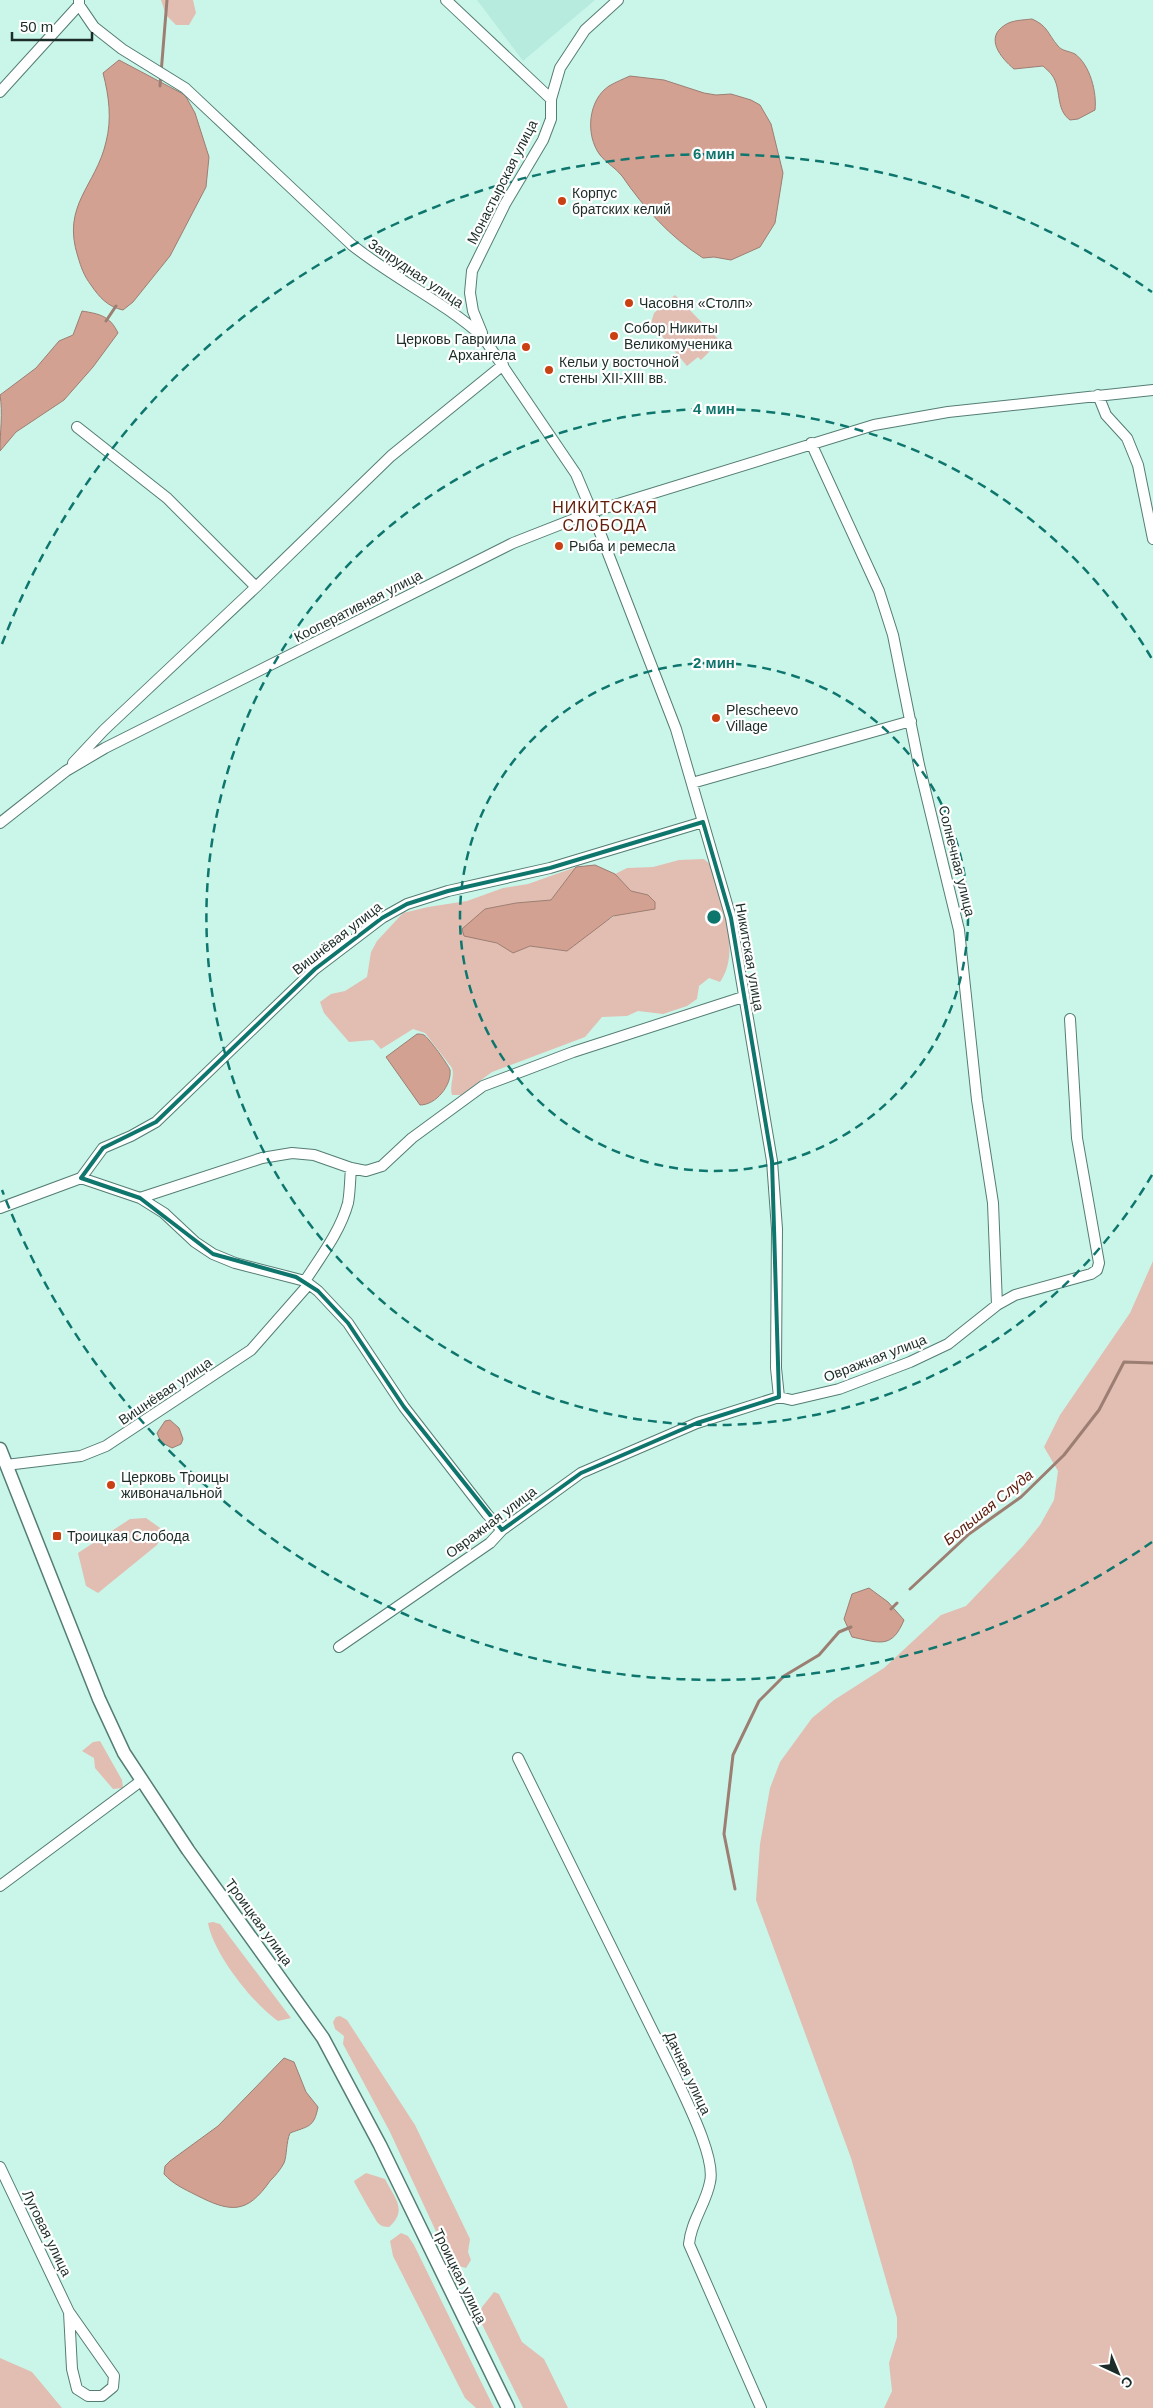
<svg xmlns="http://www.w3.org/2000/svg" width="1153" height="2408" font-family="Helvetica,sans-serif">
<style>
.built{fill:#b6ebdd}
.green{fill:#e2bdb2}
.water{fill:#d3a192;stroke:#9c7e72}
.lines{fill:none;stroke-linecap:round;stroke-linejoin:round}
.stream{stroke:#9c7e72;stroke-width:3}
.minor-casing{stroke:#547d73;stroke-width:12}
.major-casing{stroke:#547d73;stroke-width:15}
.minor{stroke:#fff;stroke-width:10}
.major{stroke:#fff;stroke-width:12}
.marked{fill:none;stroke:#0f766e;stroke-width:4;stroke-linejoin:round}
.ring{fill:none;stroke:#0f766e;stroke-width:2.5;stroke-dasharray:9 6}
.poi-dot{fill:#c94112;stroke:#fff;stroke-width:2}
.labels{text-anchor:middle;dominant-baseline:central;stroke-width:4.5;stroke-linejoin:round;paint-order:stroke}
.street-label{font-size:14px;fill:#1c2d29;stroke:#fff}
.poi-label{font-size:14px;fill:#1c2d29;stroke:#fff;text-anchor:start}
.water-label{font-size:15px;font-style:italic;fill:#5d200e;stroke:#fff}
.quarter-label{font-size:16px;letter-spacing:1px;fill:#62200c;stroke:#fff}
.centre{fill:#0f766e;stroke:#fff;stroke-width:2.5}
.ring-label{font-size:15px;text-anchor:middle;font-weight:bold;fill:#0f766e;stroke:#fff;stroke-width:4.5;stroke-linejoin:round;paint-order:stroke}
</style>
<rect width="100%" height="100%" fill="#caf6ea"/>
<path class="built" d="M477,0H595L523,61Z"/>
<path class="green" d="M161,0H193L196,13L189,25H176L166,15Z
M675,295L720,341L701,360L698,357L687,366L651,323L654,313Z
M704,859L712,866C720,901 742,951 720,982L709,978L699,986L697,999L687,1006L663,1014L638,1011L627,1016L602,1017L585,1037L492,1072L461,1095H452C449,1085 455,1077 452,1068L425,1033L413,1029L381,1049L373,1040L349,1042L324,1013L320,1002L331,994L345,991L367,977L371,952L377,941L403,913L428,907L467,901L503,888L528,884L576,867L551,900L516,903L485,909L478,939L497,943L513,953L530,946L567,951L591,931L648,895L631,891L615,874L627,868L653,867L679,860Z
M1153,1261V2408H884L892,2391L889,2363L897,2337V2318L851,2158L756,1900L760,1844L770,1788L780,1762L812,1718L834,1700L884,1668L941,1615L966,1606L1023,1546L1040,1525L1054,1500L1058,1471L1044,1447L1060,1415L1130,1313Z
M146,1518L163,1530L157,1545L98,1593L86,1586L78,1553L130,1519Z
M100,1741L122,1780L123,1788L113,1789L95,1768L94,1758L82,1751L93,1742Z
M213,1922L220,1924L291,2018L278,2021C253,2004 213,1953 208,1923Z
M340,2016L347,2020L415,2125L470,2239L468,2252L471,2260L466,2268L455,2265L445,2251L390,2132L343,2044L344,2036L335,2029L333,2022L336,2017Z
M366,2173L385,2179C395,2199 408,2210 389,2227C384,2227 381,2226 378,2223C375,2219 354,2183 354,2181Z
M401,2233L408,2236L414,2245L494,2408H476L465,2398L393,2256L390,2241Z
M494,2292L499,2294L522,2342L544,2359L568,2408H523L479,2318L482,2307Z
M0,2358L32,2372L62,2408H0Z"/>
<path class="water" d="M1032,19C1048,26 1047,33 1058,46C1062,51 1069,51 1075,54C1090,65 1097,92 1095,110L1078,119L1070,120C1055,109 1062,89 1052,75C1050,72 1046,69 1043,66L1014,69C1001,58 984,38 1005,25C1012,20 1024,20 1032,19Z
M119,60L185,95L195,113L209,157L206,187L170,256L133,302L123,310C108,307 99,297 91,285C84,276 81,267 78,257C61,205 96,186 106,142C112,119 109,96 103,73Z
M630,76L664,80L704,93L716,95L731,94L751,100L760,105L771,124L783,173L775,223L760,247L731,260L714,257L703,258C670,237 644,208 622,176C616,168 606,163 600,155C585,135 588,100 609,86C616,82 623,79 630,76Z
M82,311C100,314 110,316 118,333L93,367L64,400L16,432L0,451C0,431 3,413 0,395L36,368L59,341L73,335Z
M595,865L615,874L631,891L648,895L655,902V909L613,916L567,951L530,946L513,953L497,943L464,936L462,929L485,909L516,903L551,900L576,867Z
M417,1034C419,1034 422,1034 424,1035C429,1038 449,1066 450,1070C452,1085 436,1105 420,1105L386,1057Z
M170,1420L179,1428L183,1439L181,1444L172,1448L161,1442L157,1433L165,1421Z
M869,1588L888,1602L904,1620C892,1649 880,1643 852,1637L844,1619L852,1594Z
M284,2058L294,2062L306,2092L318,2107C314,2128 308,2126 290,2133C286,2142 287,2156 284,2163C281,2169 275,2176 270,2181C247,2214 231,2213 196,2195C184,2189 173,2184 164,2174L165,2166L170,2161L218,2126Z"/>
<g class="lines">
<path class="stream" d="M160,86L167,0
M106,321L116,306
M910,1589L969,1534L1021,1497L1064,1455L1099,1410L1124,1362L1153,1363
M891,1609L897,1603
M735,1889L724,1834L733,1755L759,1701L784,1676L819,1655L839,1632L851,1627"/>
<defs>
<path id="minor" d="M79,0V5L94,27L122,49L185,88L352,245C393,278 443,301 483,337L576,474L592,512L676,729L731,918L772,1161L777,1229L776,1368L779,1397
M446,0L551,99
M0,92L79,5
M482,333L473,311L470,293L472,271L505,204L543,140L551,119V99L560,68L585,30L618,0
M1098,395L1106,415L1127,438L1138,465L1153,539
M77,427L167,498L256,587
M811,443L879,591L893,635L919,765L959,930L977,1100L993,1203L997,1305
M73,763L104,730L256,587L391,456L503,365
M692,783L911,721
M0,823L66,771L105,748L513,543L592,512L874,425L948,412L1153,390
M81,1178L103,1148L131,1136L156,1122L315,969L382,918L407,904L448,891L550,868L703,822
M140,1198L262,1158L292,1153L314,1155L351,1168L366,1171L382,1166L412,1138L483,1086L573,1052L743,997
M0,1208L81,1178L140,1198L164,1213L195,1242L213,1254L235,1263L305,1281L318,1291L348,1323L404,1407L487,1514L502,1530
M305,1281C321,1256 340,1232 348,1203C350,1192 350,1180 351,1168
M6,1465L81,1456L106,1446L251,1350L309,1284
M339,1647L490,1543L502,1530L581,1473L697,1423L779,1397L792,1400L839,1389L910,1362L948,1344L997,1305L1015,1295L1091,1274L1097,1270L1099,1263L1077,1138L1070,1019
M518,1758L675,2076C686,2100 716,2158 710,2182C706,2204 691,2221 689,2244L761,2408
M0,1886L141,1781
M0,2167L69,2312L114,2376L113,2387L102,2396H88L77,2389L72,2369L69,2312"/>
<path id="major" d="M0,1449L99,1699L124,1753L188,1850L323,2038L380,2145L508,2408"/>
</defs>
<use href="#minor" class="minor-casing"/>
<use href="#major" class="major-casing"/>
<use href="#minor" class="minor"/>
<use href="#major" class="major"/>
</g>
<path class="marked" d="M703,822L731,918L772,1161L779,1397L697,1423L581,1473L502,1530L404,1407L348,1323L318,1291L296,1277L213,1254L140,1198L81,1178L103,1148L156,1122L315,969L382,918L407,904L448,891L550,868Z"/>
<g class="ring">
<circle cx="714" cy="917" r="254"/>
<path d="M1152 1175A508 508 0 1 1 1152 659"/>
<path d="M1152 1542A763 763 0 0 1 2 1190M2 644A763 763 0 0 1 1152 292"/>
</g>
<g class="poi-dot">
<circle cx="562" cy="201" r="5"/>
<circle cx="629" cy="303" r="5"/>
<circle cx="614" cy="336" r="5"/>
<circle cx="526" cy="347" r="5"/>
<circle cx="549" cy="370" r="5"/>
<circle cx="559" cy="546" r="5"/>
<circle cx="716" cy="718" r="5"/>
<circle cx="111" cy="1485" r="5"/>
<rect x="52" y="1531" width="10" height="10" rx="2.5"/>
</g>
<g class="labels">
<g class="street-label">
<text transform="translate(502 182) rotate(-63)">Монастырская улица</text>
<text transform="translate(416 273) rotate(34)">Запрудная улица</text>
<text transform="translate(358 606) rotate(-27)">Кооперативная улица</text>
<text transform="translate(957 861) rotate(76)">Солнечная улица</text>
<text transform="translate(337 938) rotate(-38)">Вишнёвая улица</text>
<text transform="translate(750 957) rotate(80)">Никитская улица</text>
<text transform="translate(875 1358) rotate(-21)">Овражная улица</text>
<text transform="translate(165 1391) rotate(-34)">Вишнёвая улица</text>
<text transform="translate(491 1522) rotate(-37)">Овражная улица</text>
<text transform="translate(259 1922) rotate(54)">Троицкая улица</text>
<text transform="translate(688 2073) rotate(65)">Дачная улица</text>
<text transform="translate(47 2233) rotate(64)">Луговая улица</text>
<text transform="translate(460 2276) rotate(64)">Троицкая улица</text>
</g>
<g class="poi-label">
<text x="572" y="193">Корпус<tspan x="572" dy="16">братских келий</tspan></text>
<text x="639" y="303">Часовня «Столп»</text>
<text x="624" y="328">Собор Никиты<tspan x="624" dy="16">Великомученика</tspan></text>
<text x="516" y="339" text-anchor="end">Церковь Гавриила<tspan x="516" dy="16">Архангела</tspan></text>
<text x="559" y="362">Кельи у восточной<tspan x="559" dy="16">стены XII-XIII вв.</tspan></text>
<text x="569" y="546">Рыба и ремесла</text>
<text x="726" y="710">Plescheevo<tspan x="726" dy="16">Village</tspan></text>
<text x="121" y="1477">Церковь Троицы<tspan x="121" dy="16">живоначальной</tspan></text>
<text x="67" y="1536">Троицкая Слобода</text>
</g>
<g class="water-label">
<text transform="translate(988 1507) rotate(-39)">Большая Слуда</text>
</g>
<g class="quarter-label">
<text x="605" y="507">НИКИТСКАЯ<tspan x="605" dy="18">СЛОБОДА</tspan></text>
</g>
</g>
<circle cx="714" cy="917" r="8" class="centre"/>
<g class="ring-label">
<text x="714" y="159">6 мин</text>
<text x="714" y="414">4 мин</text>
<text x="714" y="668">2 мин</text>
</g>
<g transform="translate(1118 2373) rotate(136)" stroke="#ffffff" stroke-width="4" paint-order="stroke">
<path d="M0-4L9 19L0 12L-9 19Z" fill="#1c2d29"/>
<text y="-8" font-size="14" font-weight="bold" text-anchor="middle" fill="#1c2d29">С</text>
</g>
<path d="M12 32v8h80v-8" fill="none" stroke="#1c2d29" stroke-width="2.5"/>
<text x="20" y="32" font-size="15" fill="#1c2d29" stroke="#ffffff" stroke-width="4" paint-order="stroke">50 m</text>
</svg>
